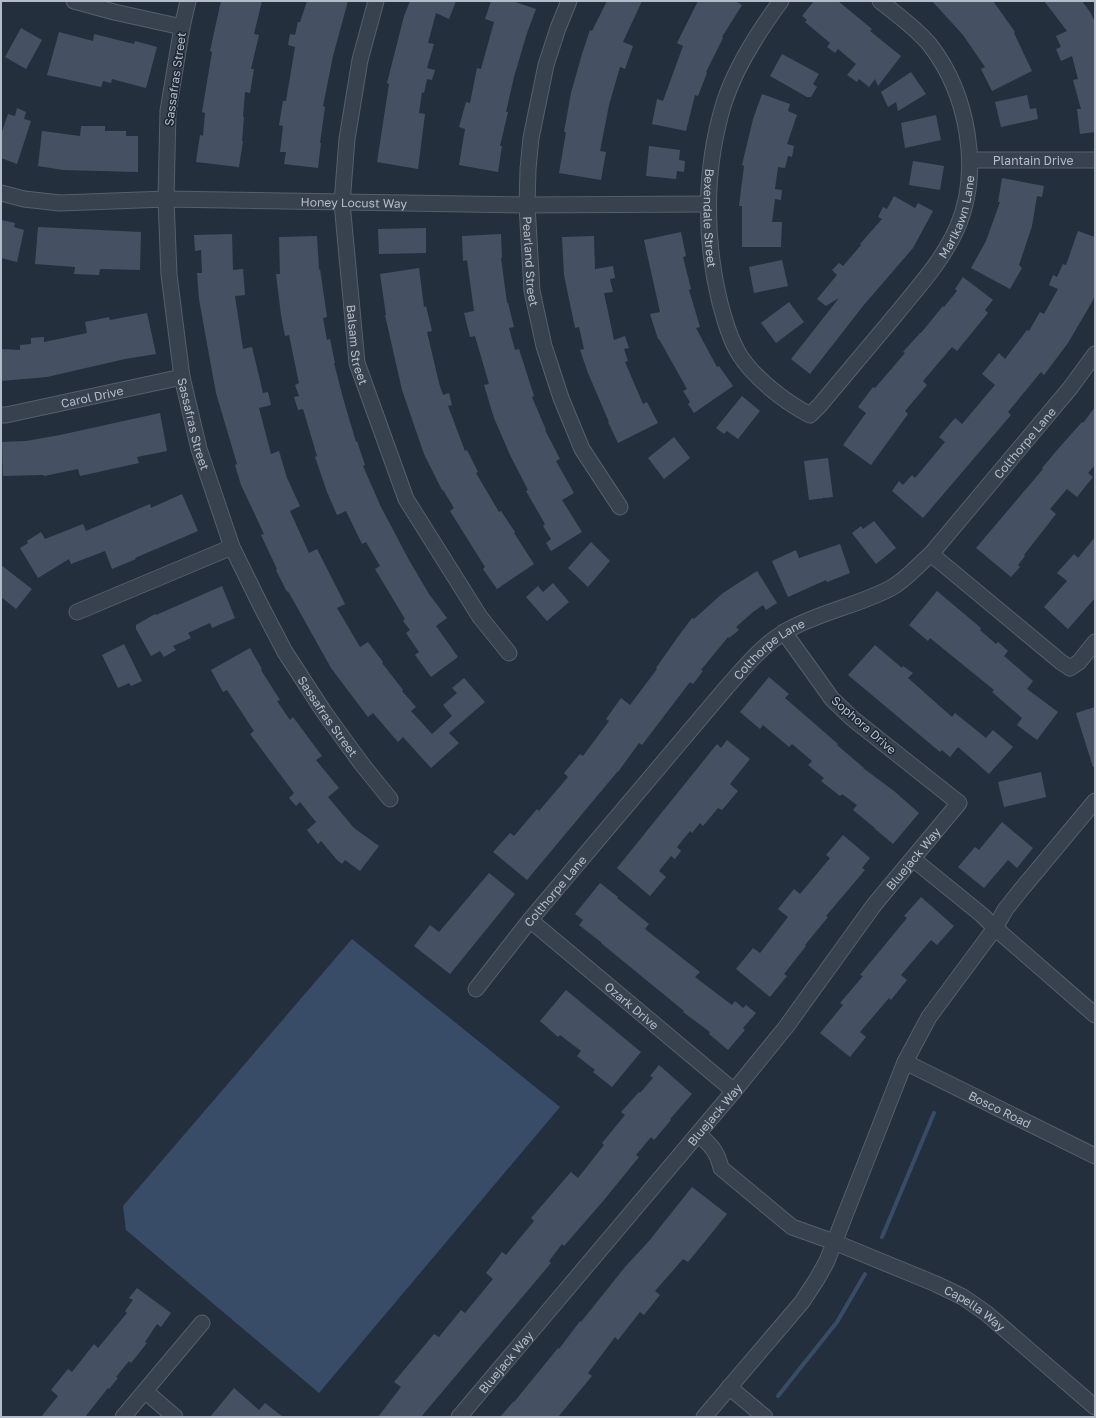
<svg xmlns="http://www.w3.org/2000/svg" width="1096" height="1418" font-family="'Golos Text',sans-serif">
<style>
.water{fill:#394c67}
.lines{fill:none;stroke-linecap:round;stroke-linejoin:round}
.stream{stroke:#394c67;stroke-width:4}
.building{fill:#455162}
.minor-casing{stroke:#565f6c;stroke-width:17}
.minor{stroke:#38414e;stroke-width:15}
.labels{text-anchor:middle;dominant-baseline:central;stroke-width:3;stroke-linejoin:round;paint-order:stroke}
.street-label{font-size:12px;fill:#b4bcc9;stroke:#1d2633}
</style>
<rect width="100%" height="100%" fill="#242f3e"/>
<path class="water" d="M352,939L560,1107L319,1393L126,1230L123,1206Z"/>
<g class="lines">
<path class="stream" d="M882,1237L934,1113
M778,1396L837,1322L865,1274"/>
</g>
<path class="building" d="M221,1H262L254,34L259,35L251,69H254L250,93L245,92L243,117H244L242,141H243L239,167L196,162L200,135L203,136L205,113L202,112L212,52L210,51Z
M307,1H348L333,56L323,106L325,107L320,143H321L318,168L284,164L286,152H280L283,126L279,125L283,101H286L295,47L288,45L290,34L295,35L298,22H300Z
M410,1H456L449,19L436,13L428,43L434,44L427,68L435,70L432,80L427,79L424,93L422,92L419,113L425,114L418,169L377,162L389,84L387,83L404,16Z
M491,1H512L536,9L527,33L514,77L506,112H508L500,146H502L498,172L459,165L465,129L459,127L466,102L470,103L477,68L481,69L494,22L485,19Z
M607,1H642L623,42L633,46L625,69L620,67L609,105L600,151L606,152L601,180L559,173L566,132H564L571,93L582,54L590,30L592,31Z
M698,1H735L742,5L722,37L723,38L706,72L707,73L698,96L695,95L686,131L652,124L657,99L663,101L683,46L677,43Z
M814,1H838L872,29L870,31L901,56L878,86L875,79L869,87L859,79L857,82L847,75L856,64L838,49L835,53L827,47L830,43L805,22L807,20L802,16Z
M932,1H993L1015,32L1014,33L1032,71L992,91L981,69L985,67L963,35Z
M1044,1H1082L1090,12L1095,22V132L1080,134L1077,109H1081L1073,80L1078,79L1072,56L1061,61L1056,49L1061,47L1056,36L1067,31Z
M21,28L42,40L26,69L5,57Z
M59,32L93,41L94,34L134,44L135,41L157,47L146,88L112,79L111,83L103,81L101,87L47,75Z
M782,54L819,74L813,84L817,87L811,97H807L770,76Z
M911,72L926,94L898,111L896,102L888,107L881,92Z
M762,94L790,104L788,111L797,115L787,144L794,146L792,157L788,156L785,168L778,167L775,189L782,190L781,200L775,199L772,222H782L781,247H742V206H739L744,166L742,165L753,119Z
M1027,95L1030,109L1036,108L1038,119L1001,127L995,102Z
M17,108L26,112L24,119L31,121L17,164L1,158V134L8,114L15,116Z
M936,115L941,140L905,148L901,123Z
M81,126H105V131H126V136H138V172L63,170L38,166L42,131L80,136Z
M649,146L680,150L679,160L685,161L684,172L677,171L676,179L646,176Z
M913,161L944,166L940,190L909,185Z
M1002,178L1044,186L1042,197L1037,196L1032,226L1019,265L1022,268L1010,289L971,268L986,241L1000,202H998Z
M894,196L915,208L918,203L933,211L913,248L863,306L810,374L791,359L839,298L826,306L817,299L837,275L832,270L839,263L843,266L861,245L860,244L882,219L878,217L883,207L887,209Z
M1,220L15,223L14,227L24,230L17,262L1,258Z
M38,227L141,232L140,270L100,269L99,275L74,274L75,267L35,264Z
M426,228V253L379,254L378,229Z
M1078,231L1095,237V295L1092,302L1068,343L1044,375L1041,372L1008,412L1011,415L923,518L892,491L899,481L903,485L912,475L915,478L945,442L939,437L955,418L962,424L995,385L982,374L999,353L1005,359L1027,330L1029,331L1040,312L1044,314L1058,289L1049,285L1053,275L1057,277L1063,264L1066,265Z
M681,232L686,256L683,257L691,289L689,290L700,327L696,328L717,367L719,366L733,386L694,413L688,404L690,402L683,391L687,389L659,339H658L650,314L660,312L644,240Z
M232,234L233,270L243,269L245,295L235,296L243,349L252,347L263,393L268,392L271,405L259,408L271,454L279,451L287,478L300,506L290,511L309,553L317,549L345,604L337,608L360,647L368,642L383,662L382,663L403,690L402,691L416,707L411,711L432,734L452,716L443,705L457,693L452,688L464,678L485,702L449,733L459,743L431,768L403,737L398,742L373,713L368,717L331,668L288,591L287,592L276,570L277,569L261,535L264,534L241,485L235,465L237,464L216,393L209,355L199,299L197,273H202L201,250L195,251L194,235Z
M501,234L502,258H501L507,303H508L514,327L509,328L515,350L519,349L534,396L532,397L546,430H545L560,459L556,461L574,493L562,500L582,532L551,551L546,543L551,539L543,526L545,524L526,491L528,490L510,455L494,418L484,385L489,384L475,336L470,337L464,313L474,311L467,260L463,261L462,236Z
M317,236L319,270L320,269L327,317L323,318L327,340L330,339L335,363H334L343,398L356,442L357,441L365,465L363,466L381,507L409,560L429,594L447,618L436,626L458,657L431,677L415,655L419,652L406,633L410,630L403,621L405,619L375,569L380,566L366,542L362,544L346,511L337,515L327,492L315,457L317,456L303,409L298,410L294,397L299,396L295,385L299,383L289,335L285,336L281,315L276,274H280L279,237Z
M594,236L595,269L613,266L615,278L610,279L613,292L604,293L614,340L625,336L629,348L624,349L628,361L625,362L643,404L647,402L658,423L618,443L608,422H609L588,373L580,350L584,349L579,327L575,328L564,275L562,237Z
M782,260L788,286L754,293L749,267Z
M419,268L424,307L426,306L432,331L427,332L439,383L443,395L449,393L452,405L448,406L465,451L467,450L478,472L476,473L499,512L501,511L515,532L514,533L534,564L497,589L483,569L485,567L450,511L454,508L443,490H442L424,454L402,390L385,315H386L380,274Z
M963,277L993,300L985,310L988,313L957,351L952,347L923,381L927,385L905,411L908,414L871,465L843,445L866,413L858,407L873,387L875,388L905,353L903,352L920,333H921L943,306L944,307L957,291L955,289Z
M789,302L804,322L776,343L761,323Z
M147,313L156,354L125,359L47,377L1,381V349L20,350V345L31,344V338L44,337V342L87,333L85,322L109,317L110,320Z
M742,396L760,411L738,439L727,431L724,434L716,428Z
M1095,407V465L1088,473L1093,477L1077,497L1067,489L1050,509L1056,514L1024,555L1025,556L1018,565L1020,567L1011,577L976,548L1043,469L1042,468L1058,449L1082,422L1083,423Z
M160,413L167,451L137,457L139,463L80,476L78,469L44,476L43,475L3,476L2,442L26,441L60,435Z
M674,437L690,458L664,479L648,458Z
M828,458L833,497L825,498L823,496L824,498L809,500L804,461Z
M182,494L198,531L135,558L136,559L112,569L105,551L71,564L69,559L38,578L20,548L28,543L27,541L41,532L45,539L83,524L86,531L150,504L151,508Z
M874,521L896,548L876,564L852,533L861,526L863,529Z
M1095,537V598L1068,629L1044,607L1067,581L1057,573L1074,554L1078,558Z
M591,542L610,561L588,587L568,568Z
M840,544L850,573L827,582L826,580L788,597L772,561L796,550L799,558Z
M1,565L32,589L16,609L1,597Z
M757,571L777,603L766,610L763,605L753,612L736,627L739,630L729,638L728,637L701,670L703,671L693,684L690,682L642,745L639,743L618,772V771L527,880L493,852L510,833L514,836L537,809L539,811L568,777L564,773L580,754L583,756L609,721L606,719L621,698L630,705L657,669L656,668L677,638L692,618L694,619L723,593Z
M553,583L569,602L547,621L526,597L538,586L543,592Z
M222,586L235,618L212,628L210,623L188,633L191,638L173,646L176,650L164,657L160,651L151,656L136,629V625L155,614L156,615Z
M937,591L981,628L980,630L996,644L998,642L1008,651L1004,656L1033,681L1027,689L1058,712L1037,740L1017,725L1022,718L992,692L994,690L930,638L928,641L909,625Z
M124,644L142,681L131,686L129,683L118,688L102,655Z
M875,645L902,668L903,666L913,673L908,678L952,717L955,713L986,738L993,730L1013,747L989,774L958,747L950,757L942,750L940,752L848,675Z
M250,648L262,669L261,670L280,700L277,701L290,720L293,717L322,756L316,760L339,788L328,797L354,828L379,846L360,871L345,860L342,864L337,860L321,841L318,844L307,830L316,822L300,802L296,806L289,798L294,793L250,734L254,731L227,690L223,692L211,670Z
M769,677L789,694L785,698L838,744L837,745L864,768H863L894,791L919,813L893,844L874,828H875L853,810L857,805L842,794L840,796L821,781L824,778L808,765L812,761L792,744L789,747L763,725L760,729L740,712Z
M1095,707V767H1093L1076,713Z
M727,740L750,759L730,784L738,791L722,810L718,808L703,826L700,823L692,833L690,831L677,847L681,851L675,859L671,856L659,871L666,877L650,896L617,868L717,744L721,748Z
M1041,772L1046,797L1004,807L998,782Z
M1002,822L1033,848L1017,868L1008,860L984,888L958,867L975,847L979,850Z
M843,835L870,858L862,868L865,870L826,916L828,917L805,945L806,946L784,974L787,976L770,997L736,969L753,948L760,953L788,917L778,909L794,889L800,894L830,858L826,855Z
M489,873L515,894L450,974L414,946L430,925L439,932Z
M600,883L618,897L617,898L649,924L645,929L700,972L695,977L732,1005L735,1001L743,1008L746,1005L756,1013L743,1028L745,1030L728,1050L709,1034L710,1032L683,1012L684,1011L601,943H602L579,925L583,920L575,914Z
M921,897L954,926L937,945L931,940L901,975L907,980L891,1000L889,998L860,1032L866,1037L850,1057L820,1033L843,1005L840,1003L863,976L860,975L907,918L904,916Z
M566,990L641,1052L612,1087L593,1072L595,1070L577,1056L581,1051L560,1035L558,1037L540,1021Z
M659,1065L692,1094L670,1119L671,1120L654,1140L651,1137L636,1155L639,1157L604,1200L564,1246L562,1244L549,1261L551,1263L421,1417H378L401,1387L394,1382L434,1334L439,1337L461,1310L465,1313L493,1279L486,1273L502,1252L506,1255L534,1221L531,1218L571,1172L578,1178L604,1145L602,1143L625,1115L621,1112L639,1092L640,1093L653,1078L650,1076Z
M692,1187L727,1214L711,1234L688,1262L683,1259L655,1291L660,1295L644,1315L640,1312L618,1340L615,1337L588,1373L592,1376L558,1417H500L513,1402H514L558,1348L559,1349L580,1321L581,1322L625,1267L649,1241Z
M137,1288L171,1313L161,1327L157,1324L145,1342L147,1343L131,1363L129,1361L116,1377L118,1378L109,1389L108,1388L85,1417H41L58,1396L51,1390L68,1369L72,1372L94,1344L98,1348L127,1313L125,1311L133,1300L129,1298Z
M234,1388L259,1410L265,1403L283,1417H210Z"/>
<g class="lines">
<defs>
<g id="minor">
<path d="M74,1L114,12L182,27"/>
<path id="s1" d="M188,1L182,27L168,111L166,199L169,275L182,377L199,449L232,547L261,606L285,652L324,712L361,763L390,799"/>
<path id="s2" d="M376,1L360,60L347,139L342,203L357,363L406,499L480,617L509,653"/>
<path id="s3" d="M569,1L558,28L546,65L531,138L528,169L527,205L532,291L544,346L561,398L582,449L620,507"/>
<path id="s4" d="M781,1C758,32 736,66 724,103C704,168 704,238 720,303C725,321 730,339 739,354C754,378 785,402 810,415L820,405C846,374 872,343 898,312C919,286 943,260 957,228C982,171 968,94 930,45C916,28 897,15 880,1"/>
<path id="s5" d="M971,160H1095"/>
<path id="s6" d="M1,193L24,199L60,203L166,199L527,205L708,204"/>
<path id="s7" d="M1,415H6L182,377"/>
<path d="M931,554L1061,662L1070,668L1079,662L1095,642"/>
<path d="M77,612L232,547"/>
<path d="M1095,801L1020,891L1005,910L995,928L1095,1015"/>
<path id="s8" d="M530,920L734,1091"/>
<path id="s9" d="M476,989L530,920L726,688C744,668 762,645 786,631C819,612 857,606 891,588C906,580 918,565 931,554L1071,387L1095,354"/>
<path id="s10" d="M905,1062L1095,1156"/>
<path id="s11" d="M698,1134C711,1145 717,1151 721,1168L792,1227L834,1242L936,1284L963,1297L986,1313L1095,1407"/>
<path d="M729,1387L765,1417"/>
<path d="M145,1391L175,1417"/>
<path d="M123,1417L202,1323"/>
<path id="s12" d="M459,1417L734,1091L786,1027L874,905L959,803L853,719L832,699L784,632"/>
<path d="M704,1417L802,1302L817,1279L827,1261L905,1062L929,1017L995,928L982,915L913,859"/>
</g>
</defs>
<use href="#minor" class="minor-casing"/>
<use href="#minor" class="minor"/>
</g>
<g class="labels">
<g class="street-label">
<text transform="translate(175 79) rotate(-82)">Sassafras Street</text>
<text stroke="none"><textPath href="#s5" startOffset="62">Plantain Drive</textPath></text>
<text stroke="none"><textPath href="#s6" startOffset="354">Honey Locust Way</textPath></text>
<text stroke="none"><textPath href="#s4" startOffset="718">Marlkawn Lane</textPath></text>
<text stroke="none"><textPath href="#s4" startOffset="234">Bexendale Street</textPath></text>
<text stroke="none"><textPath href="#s3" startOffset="266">Pearland Street</textPath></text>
<text stroke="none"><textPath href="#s2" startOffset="348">Balsam Street</textPath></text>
<text stroke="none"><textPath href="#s7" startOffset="93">Carol Drive</textPath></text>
<text stroke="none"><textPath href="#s1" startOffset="427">Sassafras Street</textPath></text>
<text stroke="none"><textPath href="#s9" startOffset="786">Colthorpe Lane</textPath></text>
<text stroke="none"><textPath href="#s9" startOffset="450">Colthorpe Lane</textPath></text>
<text stroke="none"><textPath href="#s1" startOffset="751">Sassafras Street</textPath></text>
<text transform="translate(864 725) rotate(41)">Sophora Drive</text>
<text stroke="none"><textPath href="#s12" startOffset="720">Bluejack Way</textPath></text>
<text stroke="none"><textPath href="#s9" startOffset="126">Colthorpe Lane</textPath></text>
<text stroke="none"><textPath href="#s8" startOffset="133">Ozark Drive</textPath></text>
<text stroke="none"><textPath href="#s10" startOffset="106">Bosco Road</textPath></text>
<text stroke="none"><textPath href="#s12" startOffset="396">Bluejack Way</textPath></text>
<text stroke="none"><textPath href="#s11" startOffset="335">Capella Way</textPath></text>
<text stroke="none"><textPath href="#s12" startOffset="72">Bluejack Way</textPath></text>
</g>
</g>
<rect width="1096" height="1418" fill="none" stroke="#b4bcc9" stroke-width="4"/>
</svg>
